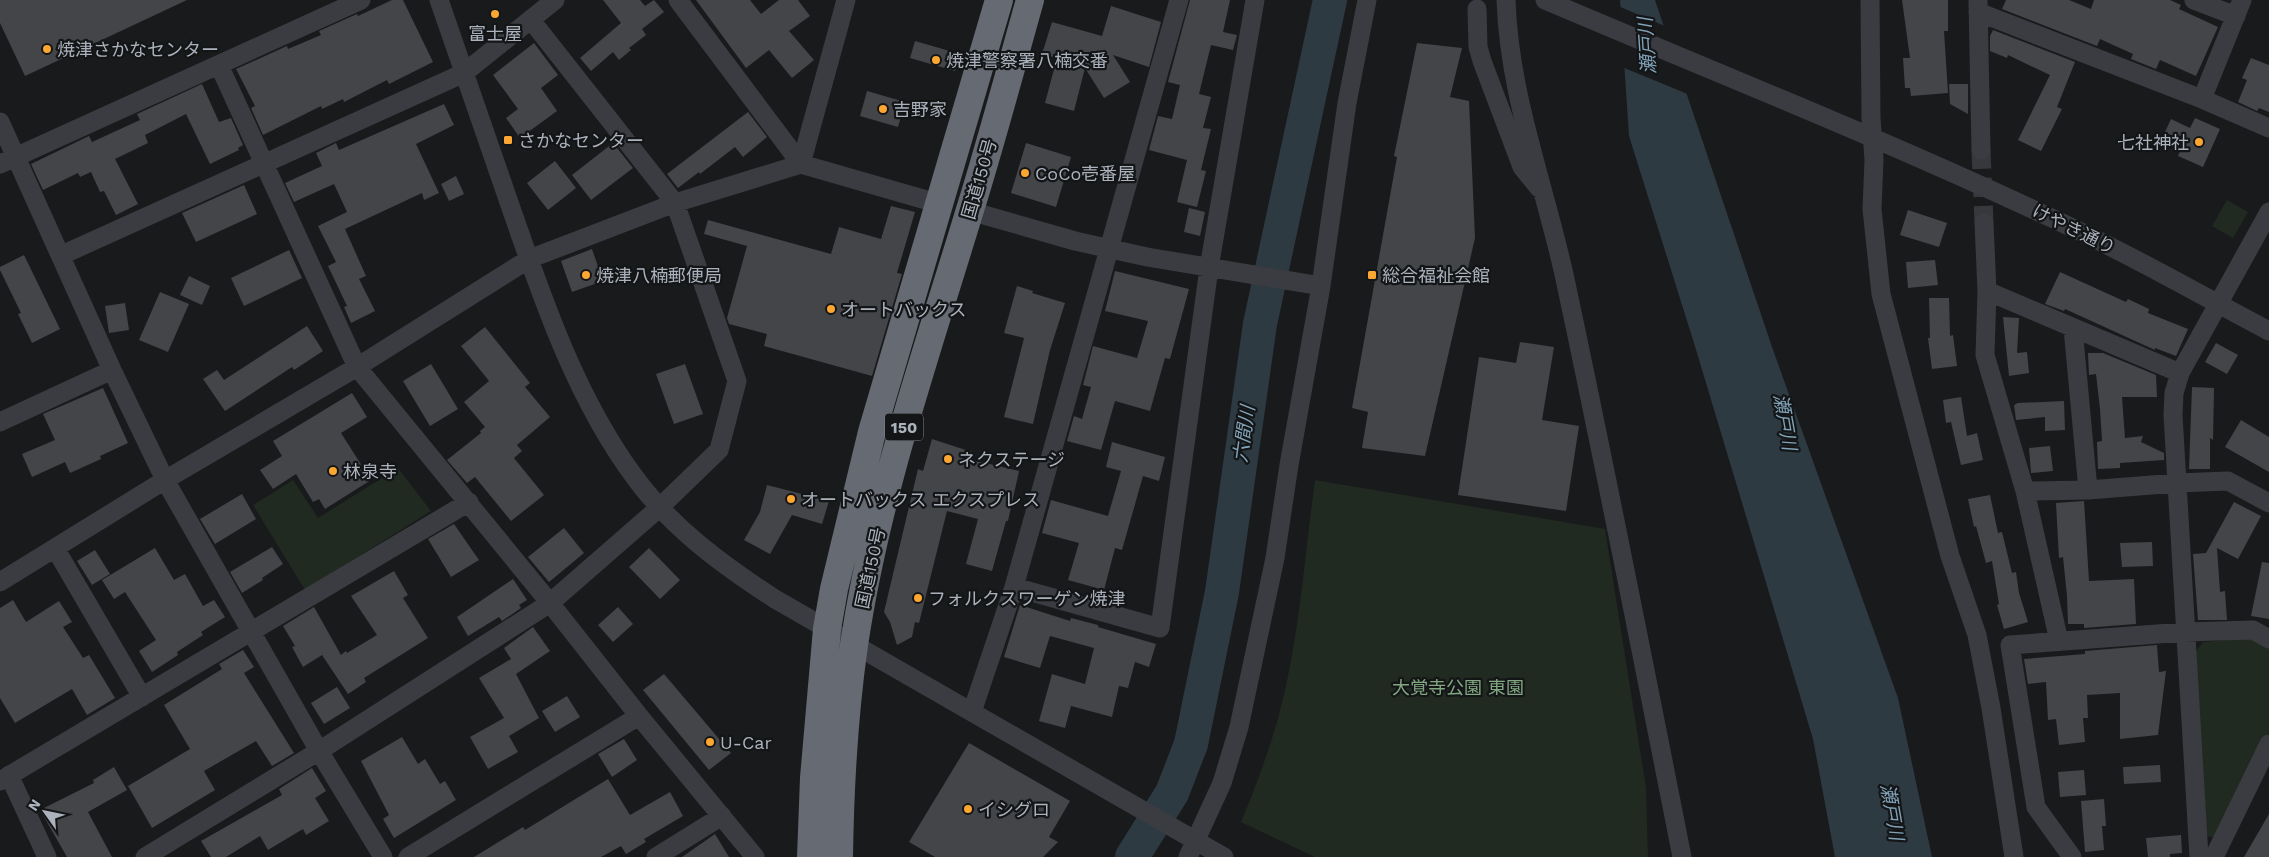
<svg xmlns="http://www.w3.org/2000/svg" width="2269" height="857" font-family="'Work Sans','Noto Sans JP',sans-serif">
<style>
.green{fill:#212a21}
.water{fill:#2e3a41}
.pier{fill:#191a1c}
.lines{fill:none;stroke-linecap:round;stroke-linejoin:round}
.river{stroke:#2e3a41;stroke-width:34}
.building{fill:#434549}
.minor-tunnel{stroke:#36383c;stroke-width:19;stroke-dasharray:19 9;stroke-linecap:butt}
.minor{stroke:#3a3c41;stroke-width:19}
.highway{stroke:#666a72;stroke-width:28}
.poi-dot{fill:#fba732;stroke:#141517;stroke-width:2}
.labels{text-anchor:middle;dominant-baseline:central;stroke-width:4.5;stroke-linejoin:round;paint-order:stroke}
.shield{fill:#141517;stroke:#7e838a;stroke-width:1}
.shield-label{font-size:16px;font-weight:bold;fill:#abb2bc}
.poi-label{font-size:18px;fill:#abb2bc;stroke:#141517;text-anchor:start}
.street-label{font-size:18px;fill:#abb2bc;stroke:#141517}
.park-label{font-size:18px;fill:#82a882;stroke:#141517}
.water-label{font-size:19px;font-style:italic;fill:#81a3b8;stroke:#141517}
</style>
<rect width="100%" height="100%" fill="#191a1c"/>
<path class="green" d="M2227,200L2248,212L2233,238L2212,226Z
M398,468L431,511L305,590L253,505L293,480L318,518Z
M1315,480L1605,529L1646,788L1648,857H1315L1241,822C1255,789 1267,756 1277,722C1299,644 1304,560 1315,480Z
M2250,638L2269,647V732L2216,838L2207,836L2195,652L2203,642Z"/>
<path class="water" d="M1620,0H1655L1772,347L1898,698L1932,857H1835L1813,739L1694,343L1629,136Z"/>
<path class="pier" d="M1618,6L1667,27L1690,95L1622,67Z"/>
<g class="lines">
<path class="river" d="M1132,857L1172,793L1191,744L1222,592L1260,324L1330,0"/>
</g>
<path class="building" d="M0,0H187L25,76L0,23Z
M392,0H403L433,62L389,84L387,80L344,102L343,99L322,109L321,106L263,135L251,108L255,106L236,69L287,46L288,49L321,35L319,31L357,14L358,16Z
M603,0H640L645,6L654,0L664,12L642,29L646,35L629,48L631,50L619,60L613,52L591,71L580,58L621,23Z
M696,0H750L761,14L779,0H798L810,16L789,31L814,60L792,78L769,50L746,68Z
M1190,0H1230L1223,32L1237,35L1233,50L1211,45L1199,94L1211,97L1203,128L1211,129L1201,170L1206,171L1197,207L1177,202L1187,160L1149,150L1158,116L1172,119L1180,85L1168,82Z
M1902,0H1948V31H1944L1948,93L1911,96L1910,88H1905L1903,58H1910Z
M2006,0H2069L2091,9L2094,0H2170L2181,5L2179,9L2218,27L2196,76L2160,60L2156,69L2131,59L2133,54L2100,39L2097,46L2002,9Z
M1111,6L1161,22L1149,67L1113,55L1130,82L1104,98L1085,68L1074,111L1045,103L1057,58L1042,54L1052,22L1102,36Z
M1993,30L2075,62L2057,107L2062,109L2041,151L2018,140L2050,75L2008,55L2007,58L1990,51V36Z
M915,41L960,54L955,71L910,58Z
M534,43L558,75L541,88L557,111L520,138L506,118L518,109L493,75Z
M1417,43L1462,48L1450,97L1469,101L1475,238L1425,456L1362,448L1368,412L1352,408L1397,157L1394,156Z
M2251,58L2269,65V112L2259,108L2257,111L2238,102L2247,80L2242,78Z
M202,84L219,122L231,118L243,145L238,148L239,150L210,164L186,114L145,135L148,143L115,159L138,204L116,215L104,191L100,192L91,172L80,177L78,173L43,190L31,164L89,136L92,142L140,120L137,114Z
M1949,84H1968V114L1950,104Z
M867,91L905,102L898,127L860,116Z
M444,104L454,125L416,144L439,193L424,200L422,193L345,229L366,276L359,279L375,311L351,323L344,307L347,306L328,266L336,262L318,226L347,212L334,184L294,202L285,183L322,166L316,153L336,143L339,150Z
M748,112L767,137L743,157L735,147L700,174L699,172L678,188L667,174Z
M2195,118L2220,129L2203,167L2178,156L2184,142L2165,132L2171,119L2190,128Z
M613,143L633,168L591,200L572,175Z
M1026,143L1071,157L1056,207L1011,193Z
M555,161L576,188L548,210L527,183Z
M456,176L464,194L449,201L441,184Z
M244,185L257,214L196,242L182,213Z
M891,206L915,212L897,273L902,274L872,376L764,346L767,334L729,324L727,318L747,246L704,234L708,220L831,254L839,227L881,239Z
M1189,208L1205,212L1200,236L1184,232Z
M1908,210L1947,223L1939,247L1900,235Z
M592,249L603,281L572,292L561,261Z
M289,250L302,278L244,306L231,278Z
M24,255L60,329L32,343L18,314L21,313L0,270V267Z
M1935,260L1938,285L1908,288L1906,262Z
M1115,271L1189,289L1170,359L1165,358L1150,411L1115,401L1101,450L1067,441L1074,416L1082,419L1091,387L1083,385L1093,346L1137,358L1148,321L1105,311Z
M2060,272L2126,302L2128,299L2149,309L2148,313L2188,329L2176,356L2155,348V350L2065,309L2064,311L2045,304Z
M189,276L210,286L202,305L180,295Z
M1017,286L1033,291L1032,293L1065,303L1050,350L1033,424L1004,417L1024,338L1004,333Z
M160,292L189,304L168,352L139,340Z
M1929,298H1949L1950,336L1953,335L1957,366L1932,369L1928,338H1930Z
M125,303L129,330L109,333L105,306Z
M2003,317L2019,318L2017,353L2027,352L2029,373L2009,376Z
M307,326L323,351L294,370L292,367L225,411L203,379L217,370L224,380Z
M485,327L530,383L525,387L550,417L517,445L522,451L514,458L544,495L511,521L475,477L467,483L447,460L481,433L480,431L485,427L464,402L489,381L461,346Z
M1520,342L1554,347L1542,420L1579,426L1566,511L1458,495L1479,357L1516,363Z
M2216,343L2238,355L2227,374L2205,362Z
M2088,353H2103L2156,375L2157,397H2122L2125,438L2143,436L2141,442L2164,453V460L2120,463V468L2098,469L2097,442L2102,441L2100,409L2096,374L2089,375Z
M431,364L458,409L430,426L403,381Z
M685,364L703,414L674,424L656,374Z
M2192,387L2214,388L2213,440L2210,438V469H2189Z
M103,388L128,443L100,456L101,459L70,473L65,462L32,477L22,454L55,440L43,414Z
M352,393L367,417L341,433L371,480L325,509L319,499L313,502L296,474L273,489L260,470L282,456L273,441Z
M1961,397L1967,436L1977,433L1983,460L1961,465L1951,422L1946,423L1943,400Z
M2064,401L2065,430L2045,431V417L2016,420L2014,405L2018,403Z
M2241,420L2269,437V472L2225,447Z
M932,439L972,452L969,459L1019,471L1008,521H1006L992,571L966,564L978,519L947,511L919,623L915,622L912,637L897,645L890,622L884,612L918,469L923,471Z
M1112,442L1165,457L1159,481L1143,476L1122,550L1115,548L1104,590L1068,580L1079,543L1042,533L1051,500L1108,516L1121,471L1106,467Z
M2050,446L2053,471L2031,473L2029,448Z
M767,485L829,501L822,524L792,515L770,554L744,540L760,512Z
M242,494L256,519L215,544L200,519Z
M1990,495L1998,533L2002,532L2012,573L2016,572L2019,593L2028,622L2004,629L1997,605L1999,604L1992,561L1986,563L1976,526L1974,527L1968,499Z
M2084,501L2089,581L2134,579L2136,624L2084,628V624H2068L2067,596L2063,557L2059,558L2056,503Z
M2234,502L2261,516L2238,559L2217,548L2220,592L2225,591L2227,620H2198L2193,554L2206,553Z
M454,524L479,560L451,577L428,539Z
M564,528L584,553L549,582L528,557Z
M2152,542L2153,566L2122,567L2120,543Z
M272,547L283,564L262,578L263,580L242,593L230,572Z
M155,548L174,580L185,574L203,606L214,600L225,617L201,632L203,635L177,652L178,655L152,672L139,651L156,640L125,592L114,599L102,580Z
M649,548L680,580L660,599L629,567Z
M95,550L110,574L92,585L77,561Z
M2262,562L2269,563V619L2251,616Z
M394,571L408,595L403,598L428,638L364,678L366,682L348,694L322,655L303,667L292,647L295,646L283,626L314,607L341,655L346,651L347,653L377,635L351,596Z
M513,579L527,600L519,605L521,608L502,621L499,617L468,636L457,617Z
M13,600L26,622L59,601L72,622L63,627L83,658L89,655L115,698L87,715L72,689L15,723L0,698V608Z
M1020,605L1070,621L1071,618L1098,625V627L1156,644L1149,667L1135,662L1128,688L1119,686L1112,717L1071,706L1065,728L1039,721L1052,674L1085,684L1094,648L1050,636L1040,668L1004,657Z
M618,607L633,624L613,642L598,625Z
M533,627L550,651L516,674L539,718L509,736L518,752L488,769L470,737L504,718L479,678L511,659L504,648Z
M2157,645L2159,672L2166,671L2158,735L2120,739V693L2087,695L2088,718H2083L2085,742L2059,745L2056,719L2048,720L2046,682L2028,684L2024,659L2085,654V651Z
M243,650L254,667L244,673L294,753L272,766L256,741L204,771L215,790L152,828L128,786L190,749L164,705L222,669L219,664Z
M664,674L731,753L709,770L643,690Z
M337,687L350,708L324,724L311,703Z
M567,696L580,717L555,732L542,711Z
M402,737L418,764L425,759L440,784L445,781L456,800L394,838L383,819L389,815L361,761Z
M624,739L637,760L612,777L598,754Z
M969,743L1070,801L1049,837L1058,842L1043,857H935L909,842Z
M2160,765L2161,782L2124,784L2123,767Z
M114,767L127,790L88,812L112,857H67L40,810L94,783L93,780Z
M312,768L326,791L315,798L329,821L306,835L303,829L268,850L260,836L226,857H211L201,841L282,795L279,789Z
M2084,770L2086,795L2060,797L2058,772Z
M608,779L630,815L670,792L683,816L644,839L646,842L626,854L621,846L601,857H474L523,827L525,830Z
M2104,799L2106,826H2102L2104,850L2085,852L2081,801Z
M2269,814V857H2244Z
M715,834L729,857H682Z
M2181,835L2182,853L2170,854V857H2148L2146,838Z"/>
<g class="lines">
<path class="minor-tunnel" d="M1981,150L1984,223"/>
<path class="minor" d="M439,0C463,71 488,141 512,211C544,303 577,400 636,479C673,529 724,566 775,599L1224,857
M678,0L801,164
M1506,0C1509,96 1545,186 1565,279C1606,471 1644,664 1682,857
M1545,0C1712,71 1881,138 2045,215C2122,250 2195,292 2269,331
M1870,0L1871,118L1874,160L1872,209L1881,294L1950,556L1977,635L1991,708L2014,857
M2194,0L2236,16
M1978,1L1981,150
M1477,9L1478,47L1482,61L1522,167L1539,188
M1978,12L2202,99L2269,128
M219,65L357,367L550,603L639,716L755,857
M2202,99L2242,0
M0,122L112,370L165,480L319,751L383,857
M0,164L361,0
M801,164L846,0
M970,211L1075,241L1147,257L1321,286
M1984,223L1987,291L1985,355L2025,491L2059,641
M62,255L464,73L555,0
M1987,291L2180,373
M2073,328L2088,490
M0,422L112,370
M2025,491L2088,490L2177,483L2228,481L2269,503
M55,548L142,697
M0,582L165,480L357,367L529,259L675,203L801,164L940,204
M1014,587L1160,628L1209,268L1255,0
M972,712L1014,587L1179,0
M9,775L47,857
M0,781L469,502
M145,857L319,751L550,603L660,507L719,450L737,381L675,203L531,20
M408,857L639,716
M656,857L722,816
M1188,857L1222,783L1239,727L1275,558L1289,465L1321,286L1347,103L1367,0
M2072,857L2036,807L2010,645L2184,632L2253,630L2269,639
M2199,857L2173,415L2174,393L2180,373L2269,212
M2214,857L2269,744"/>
<path class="highway" d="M811,857L814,778L827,629L834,589L872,432L999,0
M839,857C840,787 844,715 854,645C876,497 926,355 969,213C991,143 1010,71 1030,0"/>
</g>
<g class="poi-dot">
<circle cx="495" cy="14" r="5"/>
<circle cx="47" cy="49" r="5"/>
<circle cx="936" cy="60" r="5"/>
<circle cx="883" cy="109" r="5"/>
<rect x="503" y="135" width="10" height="10" rx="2.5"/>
<circle cx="2199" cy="142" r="5"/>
<circle cx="1025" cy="173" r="5"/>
<circle cx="586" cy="275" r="5"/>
<rect x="1367" y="270" width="10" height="10" rx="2.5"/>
<circle cx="831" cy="309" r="5"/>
<circle cx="948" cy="459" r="5"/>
<circle cx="333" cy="471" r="5"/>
<circle cx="791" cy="499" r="5"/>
<circle cx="918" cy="598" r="5"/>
<circle cx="710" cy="742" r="5"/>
<circle cx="968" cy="809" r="5"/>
</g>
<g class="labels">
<rect class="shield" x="885" y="413.5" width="38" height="27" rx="4"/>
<g class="shield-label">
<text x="904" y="427">150</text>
</g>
<g class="poi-label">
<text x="495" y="33" text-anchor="middle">富士屋</text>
<text x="57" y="49">焼津さかなセンター</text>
<text x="946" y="60">焼津警察署八楠交番</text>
<text x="893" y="109">吉野家</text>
<text x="518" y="140">さかなセンター</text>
<text x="2189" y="142" text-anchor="end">七社神社</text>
<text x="1035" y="173">CoCo壱番屋</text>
<text x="596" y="275">焼津八楠郵便局</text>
<text x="1382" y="275">総合福祉会館</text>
<text x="841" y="309">オートバックス</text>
<text x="958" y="459">ネクステージ</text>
<text x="343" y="471">林泉寺</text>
<text x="801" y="499">オートバックス エクスプレス</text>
<text x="928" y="598">フォルクスワーゲン焼津</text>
<text x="720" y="742">U-Car</text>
<text x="978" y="809">イシグロ</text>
</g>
<g class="street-label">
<text transform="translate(979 179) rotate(-74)">国道150号</text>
<text transform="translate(2074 229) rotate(26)">けやき通り</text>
<text transform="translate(870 568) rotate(-78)">国道150号</text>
</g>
<g class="park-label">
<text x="1458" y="687">大覚寺公園 東園</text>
</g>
<g class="water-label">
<text transform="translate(1647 46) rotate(-94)">瀬戸川</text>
<text transform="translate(1785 422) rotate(80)">瀬戸川</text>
<text transform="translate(1244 434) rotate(-82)">六間川</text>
<text transform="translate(1892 812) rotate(80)">瀬戸川</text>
</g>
</g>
<g transform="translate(45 812) rotate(303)" stroke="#141517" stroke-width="4" paint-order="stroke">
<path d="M0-4L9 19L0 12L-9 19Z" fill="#abb2bc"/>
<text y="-8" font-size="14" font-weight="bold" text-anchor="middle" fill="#abb2bc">N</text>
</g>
</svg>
